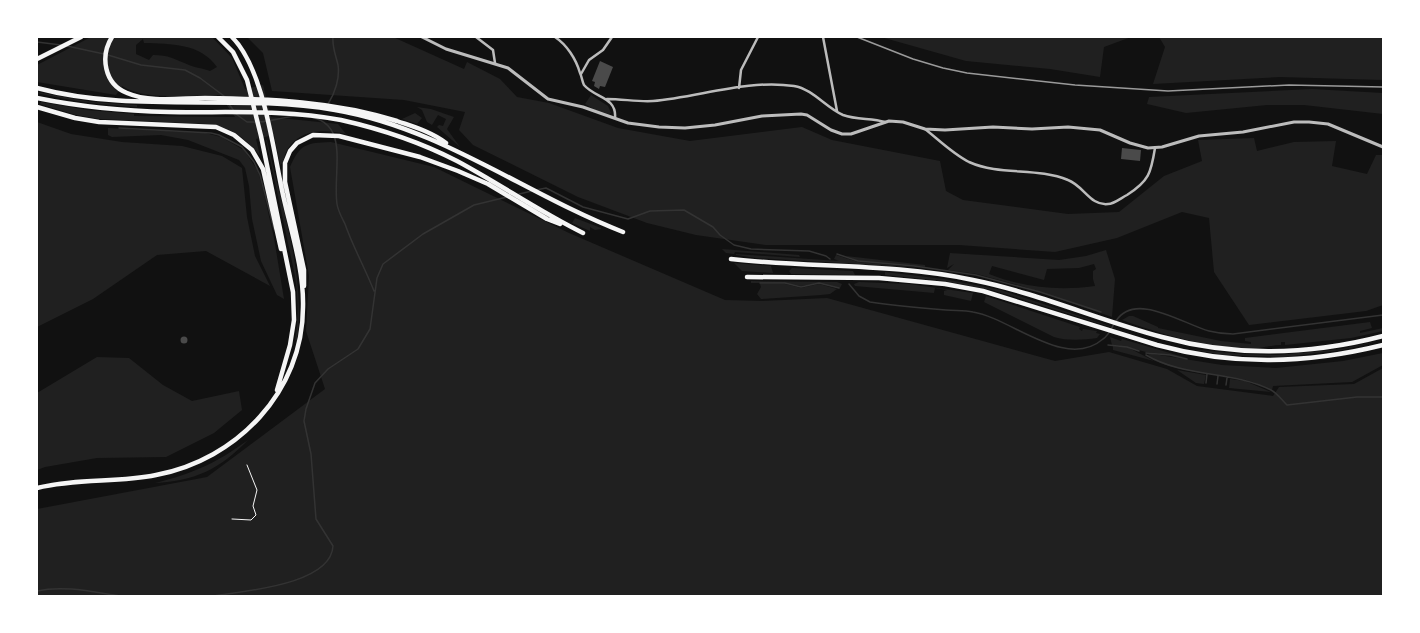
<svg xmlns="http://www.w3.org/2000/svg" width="1420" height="633" font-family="'Titillium Web',sans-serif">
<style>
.green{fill:#202020;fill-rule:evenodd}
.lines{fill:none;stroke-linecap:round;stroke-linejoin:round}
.stream{stroke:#333;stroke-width:1.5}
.building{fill:#4a4a4a}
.path{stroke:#f5f5f5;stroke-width:1}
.minor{stroke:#bcbcbc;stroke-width:2.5}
.tertiary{stroke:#bcbcbc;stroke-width:3}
.trunk{stroke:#f5f5f5;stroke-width:4.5}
.rail{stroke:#9a9a9a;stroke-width:1.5}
</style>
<rect width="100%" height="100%" fill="#111"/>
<path class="green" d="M91,37H212L232,58L245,89L263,85L271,117L338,124L346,134C322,129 299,129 286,152C284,156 284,163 280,165L274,135L256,139L260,156C244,137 233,128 207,124L100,119L76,115L40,104L41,102L87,110L134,114V116L235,117L220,95C194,95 144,101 122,86L116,95L37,82V65ZM143,39L144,43C171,44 200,43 217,67L210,71C202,68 196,68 189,65C174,59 169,55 153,55L149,60L136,54V45Z
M247,37H393L464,69L467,62L500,79L517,97L549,103L618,128L690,141L802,127L832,140L940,161L946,191L963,200L1068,214L1119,212L1164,176L1202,161L1198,140L1254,138L1257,151L1294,142L1336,141L1332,166L1367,174L1376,155H1383V305L1366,311L1249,325L1214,272L1209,218L1182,212L1117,238L1055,252L959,245H766L696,235L647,223L578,197L473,145L459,130L465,112L404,100L272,91L263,53Z
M881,37H1131L1104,47L1100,77L1050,69L966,61Z
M1159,37H1383V80L1280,77L1153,84L1165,47Z
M1312,89L1383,93V114L1304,105H1267L1186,113L1147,104L1149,97Z
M37,92L92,102L137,105V107C103,105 70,101 37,93Z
M591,95L608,106L611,113L609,114L595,110L585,104Z
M417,107L431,109L454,117L447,129L460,147L437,127L439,125L443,126L446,119L438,115L432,125L427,122L422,110Z
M415,113L422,118L417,124L402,119Z
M37,122L71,134L122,142L182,146L222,156L242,168L247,217L255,256L270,286L206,251L157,255L93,299L37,327Z
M108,128L205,133L221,137L244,150L258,171L263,190L274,238L284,299L277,295L261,261L252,219L249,186L245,168L239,160L188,140L161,135L112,137L108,135Z
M266,140H267C281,205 306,274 297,341L295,340C299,319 298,298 295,276Z
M331,142L434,167L569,233L725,300L762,301L827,298L1055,361L1109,352L1167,369L1197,386L1273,396L1279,387L1354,384L1383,368V596H37V509L207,477L325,389L306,331L309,276L290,167C300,144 306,143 331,142Z
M575,218L601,228V229L595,230L590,227V231L572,223Z
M722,249L799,255L800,257L735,252L734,254L726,253Z
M1106,250L1115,279L1112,317L1022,286L977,274L948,270L954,264L947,268L950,253L1059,260L1086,256ZM1094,264L1096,269L1093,271V279L1095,286C1058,291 1025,288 989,274L992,266L1044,280L1047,269L1079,268Z
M736,254L839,261L834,259L836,255L858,262L924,268L756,258L736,255Z
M846,256L925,265V267L858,261Z
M734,263L771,266L773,273L742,271Z
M792,268L853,271L855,275L791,274L789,271Z
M885,272L944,279L1001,290L1140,336L992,290L944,281L885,275Z
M751,281L837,282L842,284L840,288L819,283L801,286L785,283H751Z
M859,282L909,284L973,293L971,301L944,295V291L947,290L935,288L934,293L855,286L854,284Z
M760,284H785L801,288L819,284L837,289L830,294L821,295L761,299L757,294L761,287Z
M986,296L1080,327L1079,329L1082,331L1083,329L1097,331L1096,333L1100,334L1097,338C1083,340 1067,341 1054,337L984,302Z
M1129,316H1133L1158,327V328L1221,341L1251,344V342L1245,341V338L1370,322L1372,328L1360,331V333L1383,328V331L1351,338L1285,345V342H1281V345C1274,345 1267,347 1259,348C1217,351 1160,334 1122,320Z
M1110,337L1121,341L1122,339L1187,358C1174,355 1160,354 1146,352C1135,349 1124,346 1112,345Z
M1383,340L1342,350L1284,357L1223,355L1190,349L1240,354L1277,355L1342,349Z
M1113,346L1127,347L1154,361L1113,350Z
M1147,353L1222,365L1276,368L1343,361L1383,353V365L1352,382L1273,386L1272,390C1263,387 1255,382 1246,380C1223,374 1160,372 1147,353Z
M97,357L129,358L163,385L192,401L239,391L242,410L214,433L166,457L97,458L45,467L37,470V393Z
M1177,370L1206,375L1204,384L1196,383Z
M1230,379L1245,381L1271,392L1229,388Z
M248,440C220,469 195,481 155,483C194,473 215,464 248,440Z"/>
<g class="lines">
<path class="stream" d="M37,42L61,45
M67,46L104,54
M108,55L141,65L185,70L200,78L224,96
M229,104L234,111
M328,104C335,93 340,78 338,65C336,56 332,47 333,37
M236,114L247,122H256
M260,122C272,121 284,117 296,116C354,114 332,168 337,204C338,211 342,218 345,224C353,247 365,268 374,291
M119,128L211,133L219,135L242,147L254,162L260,175L274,229
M536,190L546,188L583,207L628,219L650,211L684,210L713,227L720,235L734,245L751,249L809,251L826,256L830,259
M519,194L532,191
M837,254L858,261L914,266L976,275L1040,292L1101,312
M760,283H785L801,287L819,283L839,288
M849,284L859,296L870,302C895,306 920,308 946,310C955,311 964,310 973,312C1011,318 1066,371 1103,339C1108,336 1111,329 1114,324
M1116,321C1135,291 1183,324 1209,331C1217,333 1225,334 1233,334L1383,315
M1108,345L1127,347L1139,351
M1146,353L1170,355L1187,359
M1146,355C1185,378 1231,370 1271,390C1277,393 1282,400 1287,405L1357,397H1382
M1206,383L1207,374
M1217,384L1218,376
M1226,385L1227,378
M37,591C64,585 93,592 120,596
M214,596C243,591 331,585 333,546L316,519L311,454L304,421L306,409L315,383L328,369L358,349L370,329L377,278L383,264L423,234L474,205L507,197"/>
</g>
<path class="building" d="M600,61L613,67L605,87L600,86L599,89L594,86L595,82L592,81Z
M1122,148L1141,150L1140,161L1121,159Z
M180.5 340a3.5 3.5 0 1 1 7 0a3.5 3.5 0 1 1-7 0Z"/>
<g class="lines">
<path class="path" d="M232,519L251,520L256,515L253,506L257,490L247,465"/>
<path class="minor" d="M476,37L493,50L495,63
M555,37C567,45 576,59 580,73C582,77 582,81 584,85C595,98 617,97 615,118
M823,37L837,111
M581,74L589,60L603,50L612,37
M739,88L741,70L758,37
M607,99C623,99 638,102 653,101C699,97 748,79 794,86C813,89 826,108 843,115C857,120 871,118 885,122
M925,129C939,140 953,154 969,162C1000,176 1037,167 1068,180C1084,186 1090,206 1108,204C1114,204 1121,198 1127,195C1149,181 1151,173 1155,148"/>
<path class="tertiary" d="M422,37L446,49L508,68L548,99L583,107L628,123L659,127L685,128L715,125L762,116L801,114L807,115L831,130L842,134H851L889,121L903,122L925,129L945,130L993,127L1032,129L1068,127L1100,130L1130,143L1148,148L1162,147L1199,136L1243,132L1294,122H1309L1328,124L1383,147"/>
<path class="trunk" d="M112,37C100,56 104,84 127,93C150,103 181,98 205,98C271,99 334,101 397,121C414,127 432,132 446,143
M218,37L233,52L247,80L261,136L293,292L294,320L290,345L277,390
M37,59L81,37
M37,88C134,114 236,93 335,110C441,128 525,194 623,232
M37,98C81,107 124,111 169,112C226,113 284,109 341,120C381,129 420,142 457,161C500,184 540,212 583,233
M37,107L75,118L99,122L216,127L234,135L252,150L263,169L281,249
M731,259C811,268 894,263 973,280C1038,293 1098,320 1162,337C1235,357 1310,355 1383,336
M747,277L879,278L945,284L983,291L1157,345C1234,366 1306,364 1383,345
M304,286V270L285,182V163L290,151L297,143L313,135L339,136L420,157L458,171L488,184L547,219L560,224
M37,488C78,478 117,483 156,475C237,460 303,391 303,307C304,270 291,231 283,195C273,150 264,69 232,37"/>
<path class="rail" d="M857,37L913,59L943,68L967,73L1075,85L1168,91L1289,85L1383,87"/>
</g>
<rect width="1420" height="633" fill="none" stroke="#ffffff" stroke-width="76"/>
</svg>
